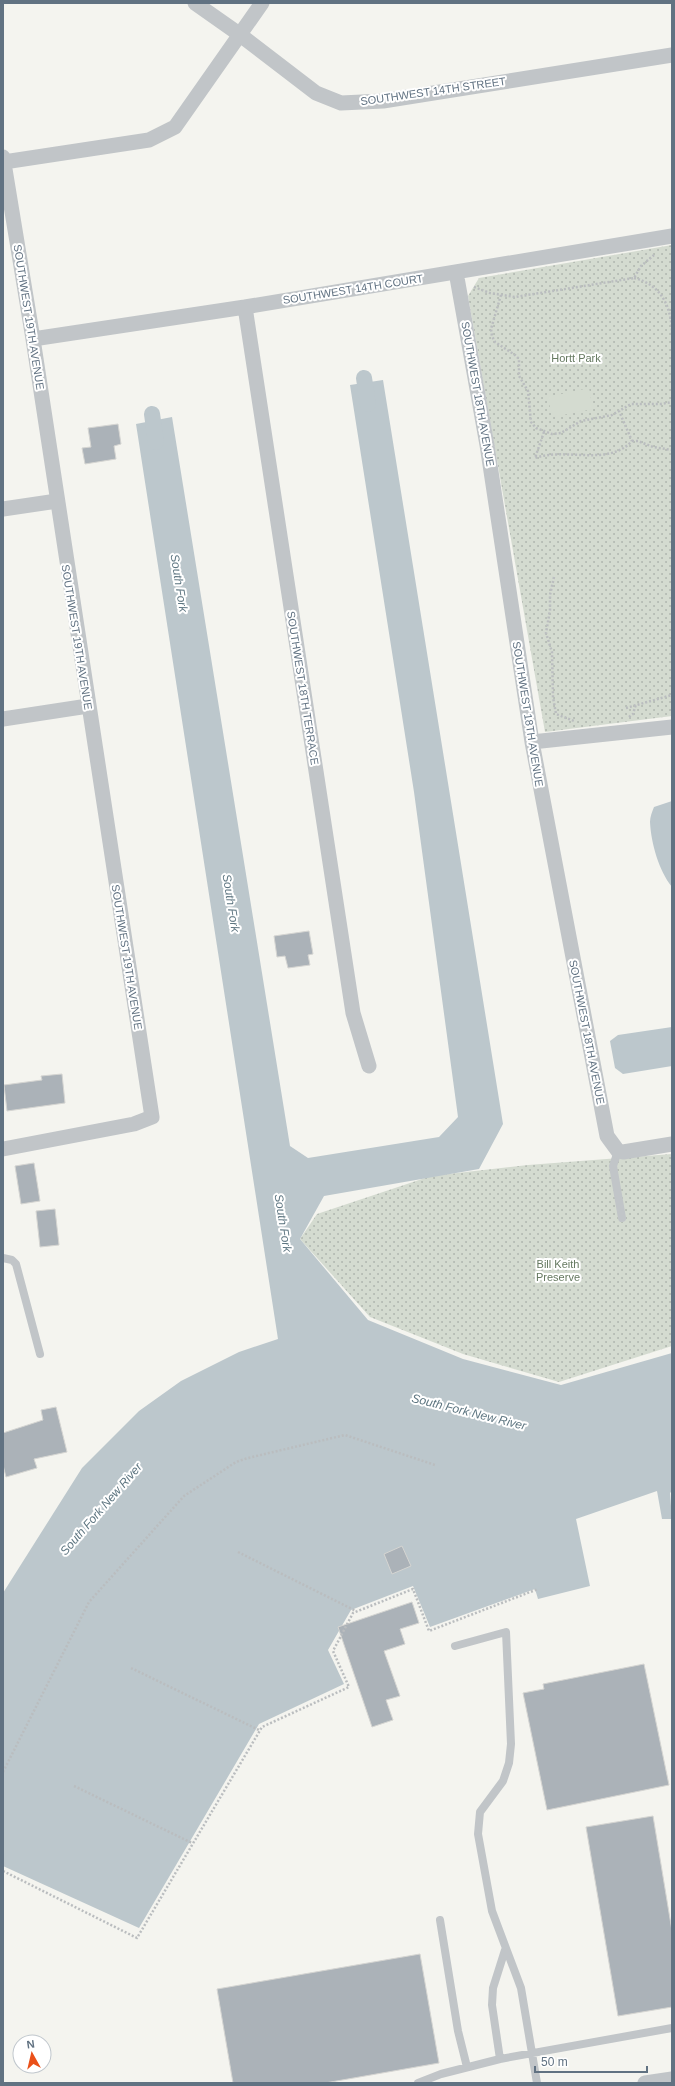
<svg xmlns="http://www.w3.org/2000/svg" width="675" height="2086" font-family="Arial,sans-serif">
<style>
.park{fill:url(#park-dots)}
.pitch{fill:#d4dbd0}
.water{fill:#bcc7cc}
.lines{fill:none;stroke-linecap:round;stroke-linejoin:round}
.canal{stroke:#bcc7cc;stroke-width:16}
.building{fill:#abb2b8;stroke:#d5d5d2}
.path{stroke:#babdbf;stroke-width:2.5;stroke-dasharray:2 2;stroke-linecap:butt}
.lane{stroke:#c1c5c8;stroke-width:8}
.street{stroke:#c1c5c8;stroke-width:15}
.labels{text-anchor:middle;dominant-baseline:central;stroke-width:4;stroke-linejoin:round;paint-order:stroke}
.street-label{font-size:11px;fill:#617282;stroke:#fff}
.park-label{font-size:11px;fill:#657960;stroke:#fff}
.water-label{font-size:12px;font-style:italic;fill:#5d7580;stroke:#fff}
</style>
<defs>
<pattern id="park-dots" width="8" height="8" patternUnits="userSpaceOnUse"><rect width="8" height="8" fill="#d4dbd0"/><path d="M2 2h.1M6 6h.1" fill="none" stroke="#afb6ae" stroke-width="1.8" stroke-linecap="round"/></pattern>
</defs>
<rect width="100%" height="100%" fill="#f4f4ef"/>
<path class="park" d="M672,245V716L545,732L468,296L479,278Z
M672,1154V1346L559,1382L463,1354L370,1317L300,1239L317,1214L431,1176L528,1165Z"/>
<path class="pitch" d="M589,388L593,409L552,417L548,397Z"/>
<path class="water" d="M383,380L503,1124L479,1169L324,1196L300,1239L368,1320L463,1359L561,1385L672,1353V1491L670,1493L672,1519H662L657,1491L576,1519L590,1586L538,1599L535,1589L430,1627L413,1586L351,1610L328,1650L344,1684L259,1724L139,1928L3,1866V1593L82,1468L139,1411L181,1381L239,1352L278,1339L136,424L172,417L290,1146L308,1158L439,1137L458,1117L414,792L350,385Z
M672,801V887C659,871 651,843 650,822C650,817 652,812 654,807Z
M672,1027V1066L623,1074L615,1068L610,1041L618,1035Z"/>
<g class="lines">
<path class="canal" d="M364,378L368,404
M152,414L156,442"/>
</g>
<path class="building" d="M118,424L121,444L114,446L116,459L85,464L82,448L91,447L88,428Z
M309,931L313,954L308,955L310,965L288,968L285,956L277,957L274,936Z
M62,1074L65,1103L7,1111L4,1085L42,1080L41,1076Z
M34,1163L40,1201L21,1204L15,1166Z
M55,1209L59,1245L40,1247L36,1211Z
M56,1407L67,1452L34,1459L37,1468L6,1477L3,1465V1433L43,1420L41,1410Z
M402,1546L411,1566L392,1574L384,1554Z
M412,1602L419,1623L400,1629L405,1644L384,1651L400,1696L386,1700L393,1720L372,1727L338,1627Z
M644,1664L669,1785L547,1810L523,1693L544,1689L543,1684Z
M653,1816L672,1931V2007L618,2016L586,1827Z
M420,1954L439,2063L325,2083H233L217,1989Z"/>
<g class="lines">
<path class="path" d="M634,278C663,285 672,309 672,336
M474,287L490,293L515,297L634,278L641,266L654,255
M501,295L491,329L492,336L495,342L515,355L519,359V376L528,391L531,422L536,428L552,434L561,433L581,421L612,415L631,404H661L672,402
M544,432L535,458C566,447 608,467 632,441L619,411
M632,441H638L653,447L672,450
M554,577L550,595V610L546,633L552,652L553,697L556,714L574,721
M626,708L672,695
M629,717L633,714L636,704
M238,1552L356,1611
M131,1668L259,1730
M3,1772L89,1602L184,1496L236,1462L248,1458L345,1435L435,1465
M74,1786L192,1843
M3,1871L137,1938L262,1727L349,1687L333,1651L353,1613L413,1589L429,1631L538,1589"/>
<path class="lane" d="M618,1151L613,1166L622,1218
M3,1258L12,1260L16,1264L40,1354
M455,1646L506,1632L511,1744L509,1763L503,1781L480,1812L478,1834L492,1911L521,1988L537,2083
M440,1920L458,2031L467,2067
M500,2059L492,2005L493,1988L505,1950
M418,2083L441,2074L500,2059L672,2028"/>
<path class="street" d="M195,3L239,34L316,93L341,103L383,101L672,55
M3,157L33,339L152,1117L134,1124L3,1149
M4,162L149,140L175,127L262,3
M456,272L487,445L532,742L607,1136L618,1151L623,1152L672,1144
M245,307L353,1013L369,1066
M33,339L245,307L672,236
M3,509L57,501
M3,719L88,706
M532,742L672,727
M645,2083L672,2079"/>
</g>
<g class="labels">
<g class="street-label">
<text transform="translate(433 91) rotate(-8)">SOUTHWEST 14TH STREET</text>
<text transform="translate(353 289) rotate(-9)">SOUTHWEST 14TH COURT</text>
<text transform="translate(29 317) rotate(81)">SOUTHWEST 19TH AVENUE</text>
<text transform="translate(478 394) rotate(80)">SOUTHWEST 18TH AVENUE</text>
<text transform="translate(77 637) rotate(81)">SOUTHWEST 19TH AVENUE</text>
<text transform="translate(303 688) rotate(81)">SOUTHWEST 18TH TERRACE</text>
<text transform="translate(528 714) rotate(81)">SOUTHWEST 18TH AVENUE</text>
<text transform="translate(127 957) rotate(81)">SOUTHWEST 19TH AVENUE</text>
<text transform="translate(587 1032) rotate(79)">SOUTHWEST 18TH AVENUE</text>
</g>
<g class="park-label">
<text x="576" y="358">Hortt Park</text>
<text x="558" y="1264">Bill Keith<tspan x="558" dy="13">Preserve</tspan></text>
</g>
<g class="water-label">
<text transform="translate(179 583) rotate(81)">South Fork</text>
<text transform="translate(231 903) rotate(81)">South Fork</text>
<text transform="translate(283 1223) rotate(81)">South Fork</text>
<text transform="translate(469 1412) rotate(14)">South Fork New River</text>
<text transform="translate(101 1509) rotate(-49)">South Fork New River</text>
</g>
</g>
<rect width="675" height="2086" fill="none" stroke="#617282" stroke-width="8"/>
<g transform="translate(32 2054) rotate(352)"><circle r="19" fill="#ffffff" stroke="#c0c7cd"/>
<path d="M0-3L7 15L0 10L-7 15Z" fill="#ea5019"/>
<text y="-6" font-size="11" font-weight="bold" text-anchor="middle" fill="#617282">N</text>
</g>
<path d="M535 2066v6h112v-6" fill="none" stroke="#617282" stroke-width="2"/>
<text x="541" y="2066" font-size="12" fill="#617282" stroke="#ffffff" stroke-width="3" paint-order="stroke">50 m</text>
</svg>
